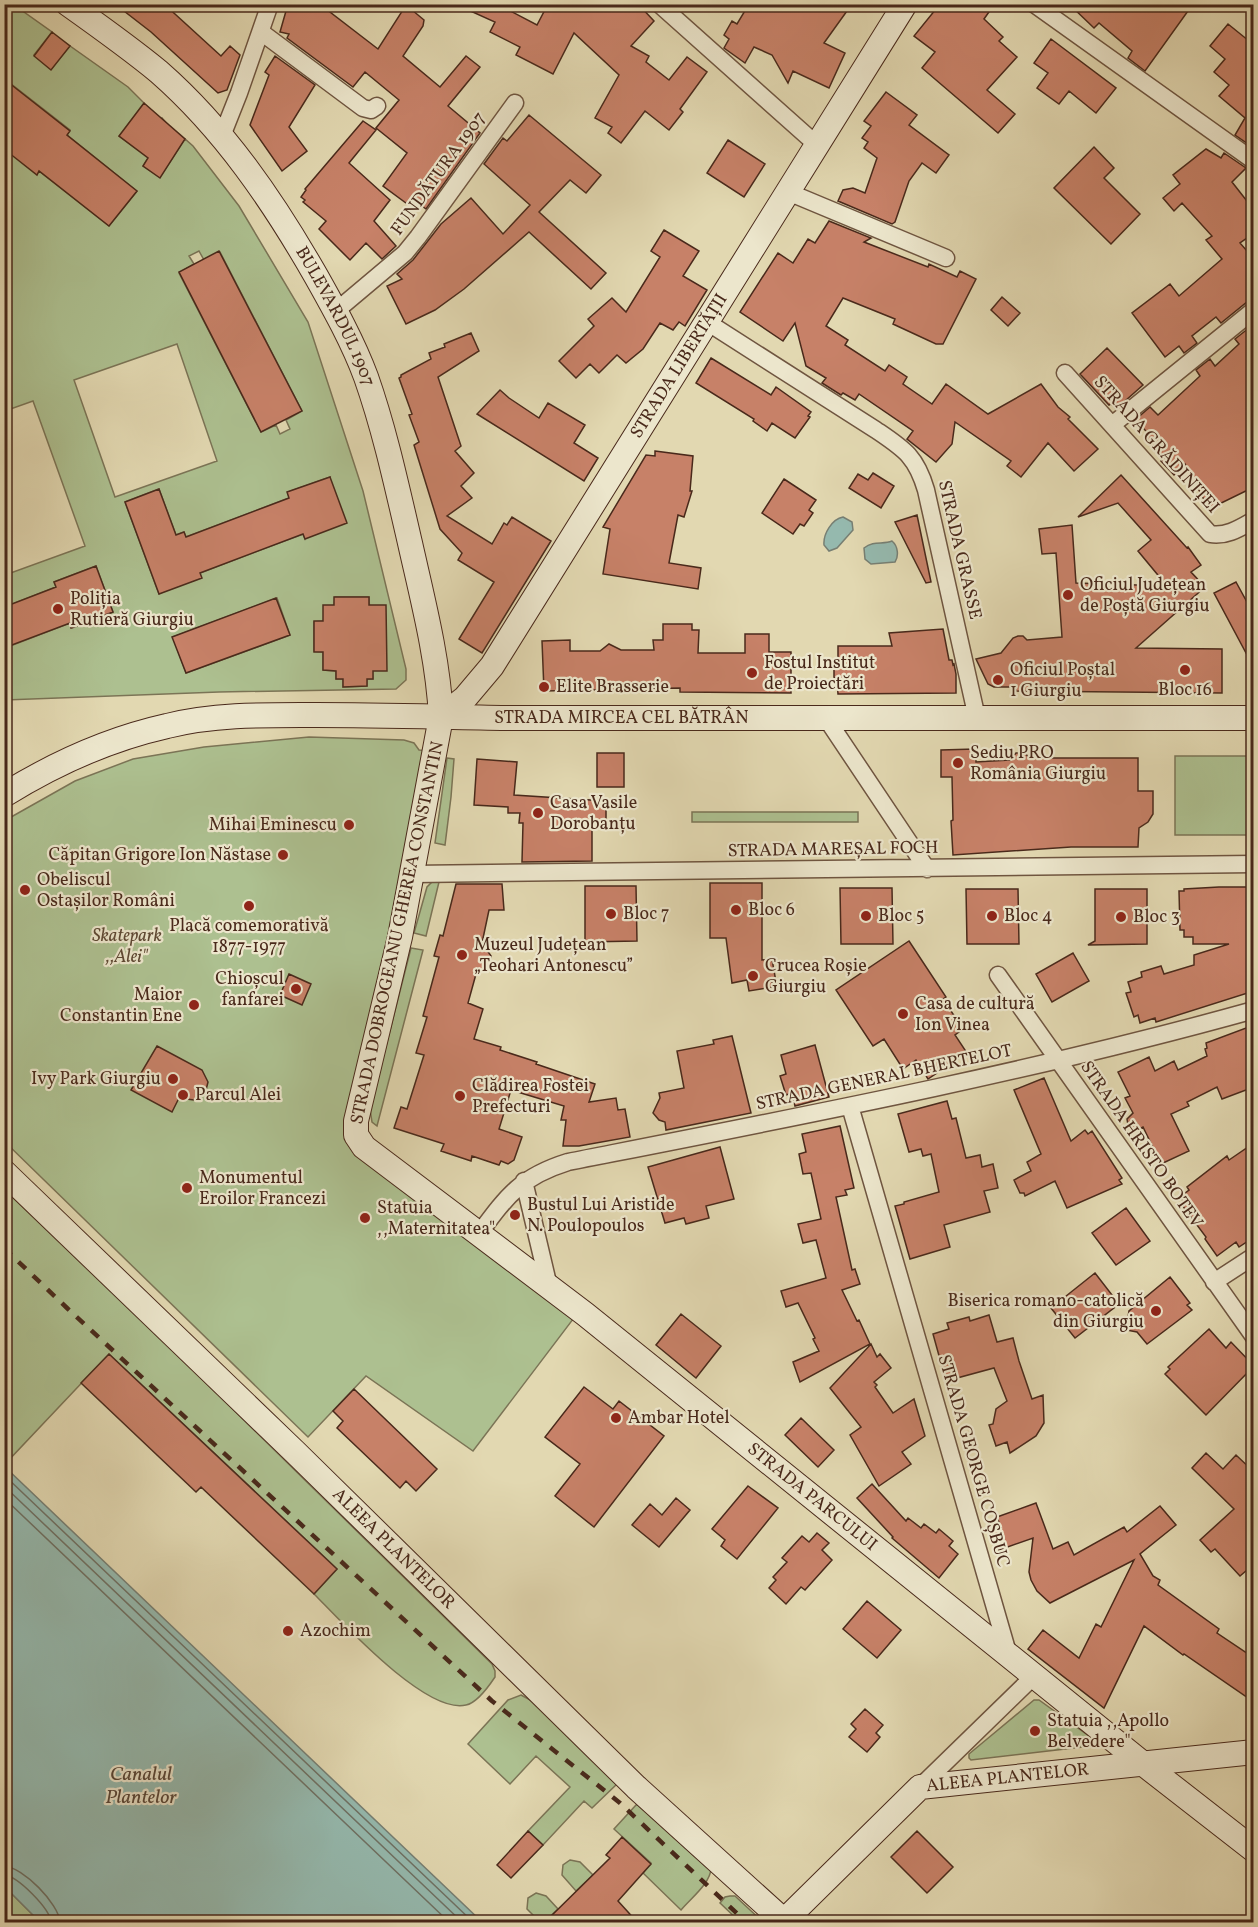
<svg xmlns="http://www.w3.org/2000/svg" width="1258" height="1927" font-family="Vollkorn,serif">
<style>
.green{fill:#adc090;stroke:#7b7456;stroke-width:1.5;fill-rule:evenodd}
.water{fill:#95b9ae;stroke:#777f73;stroke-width:1.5}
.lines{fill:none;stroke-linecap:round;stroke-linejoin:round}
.shore{stroke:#6f7164;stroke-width:1.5}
.building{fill:#c78168;stroke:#49291b;stroke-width:1.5}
.street-casing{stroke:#6f5540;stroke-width:19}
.secondary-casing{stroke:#49291b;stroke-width:26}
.street{stroke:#ece6cc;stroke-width:16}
.secondary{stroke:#ece6cc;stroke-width:24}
.rail{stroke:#49291b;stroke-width:4.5;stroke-dasharray:10 10;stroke-linecap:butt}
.poi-dot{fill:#8f2418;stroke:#ece6cc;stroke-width:2}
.labels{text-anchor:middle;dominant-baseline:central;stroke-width:4.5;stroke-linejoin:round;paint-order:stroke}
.street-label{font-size:18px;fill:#49291b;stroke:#ece6cc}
.poi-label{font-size:18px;fill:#49291b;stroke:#ece6cc;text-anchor:start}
.park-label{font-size:18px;font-style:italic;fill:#5d4732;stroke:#ece6cc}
.water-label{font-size:20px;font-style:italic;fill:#584638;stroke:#ece6cc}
</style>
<rect width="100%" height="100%" fill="#e2d8b1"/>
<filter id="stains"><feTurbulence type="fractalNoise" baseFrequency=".00333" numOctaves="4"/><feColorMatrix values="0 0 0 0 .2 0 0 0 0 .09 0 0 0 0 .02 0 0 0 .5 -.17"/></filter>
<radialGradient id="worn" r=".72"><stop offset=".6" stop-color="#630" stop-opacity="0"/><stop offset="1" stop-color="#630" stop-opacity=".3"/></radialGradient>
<path class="green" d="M5,5H14L52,32L34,55L51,69L70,46L128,87L144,103L119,136L138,150L162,118L169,126L143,166L160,177L185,139L193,146L239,206L308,322L363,491L406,669V680L396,689L219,692L5,700V648L70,623L72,628L113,612L96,566L54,582L56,587L5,607V575L85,546L33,401L5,411V149L37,174L39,171L109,226L137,191L67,135L70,130L6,80L5,81ZM199,251L204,260L220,252L302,411L286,420L290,429L280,434L276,425L261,432L179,273L194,264L189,256ZM177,344L217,461L115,497L74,380ZM330,477L305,539L303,534L200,573L159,594L125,502L159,489L176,535L184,532L186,537L289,498L288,492ZM335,597H369L373,679H367V686L343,687V679H336V671L323,670V652L314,651V622L323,621L334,605ZM277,598L290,635L186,673L173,637Z
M309,737L404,740L414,743L419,750L436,751L356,1135L580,1310L473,1451L366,1376L308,1437L5,1142L4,821L75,781L133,759L204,747Z
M1175,756H1253V835H1175Z
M447,758L454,759L451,797L445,845L435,843Z
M692,812H858V822H692Z
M432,882H439L426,936L414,933L427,887Z
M411,948L423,950L377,1126L372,1122L370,1109Z
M4,1184L492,1664L495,1671V1677C489,1686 477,1703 466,1705C426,1715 341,1621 314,1594L337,1569L109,1354L5,1464Z
M521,1695L534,1702L618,1783L592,1808L584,1801L543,1845L528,1831L570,1787L536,1756L510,1784L468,1744L508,1700Z
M1034,1700H1039L1093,1739L1094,1743L1091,1746L971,1760L969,1758V1754Z
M636,1805H643L711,1868C711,1883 690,1899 681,1910L643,1873L651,1863L614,1829Z
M570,1860L580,1862L593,1875L576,1891L562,1875L563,1865Z
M5,1887L40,1922H5Z
M536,1893L546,1896L558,1909L544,1922H540L527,1909L528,1898Z
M730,1896H735L763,1922H740L720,1903L725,1897Z"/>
<path class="water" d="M843,517L852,522L853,530L837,548L829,551L824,545C823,534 832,519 843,517Z
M892,541C898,546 899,556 895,562L871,564L865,559L864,548C874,540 883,545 892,541Z
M4,1467H5L482,1922H40L5,1887Z"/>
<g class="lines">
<path class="shore" d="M4,1475L473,1922
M4,1486L462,1922
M4,1498L449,1922
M4,1866C23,1867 59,1904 60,1922
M4,1875C18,1876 50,1909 51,1922"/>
</g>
<path class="building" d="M115,4H164L221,56L230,46L240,55L227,90L218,93L151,32Z
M288,4H315L322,6L378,49L406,5L424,20L423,26L403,56L440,87L466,56L480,67L448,106L480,133L426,209L414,200L410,206L383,186L407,153L376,128L399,100L365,72L353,87L287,38L289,34L280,32Z
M455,4H497L537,25L548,4H638L654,21L631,46L649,56L646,62L669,80L687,57L707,72L680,109L683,112L669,130L645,111L621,143L608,133L612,127L595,118L619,75L574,33L553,74L516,55L520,47L490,32L495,22Z
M749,4H852L824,43L845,53L829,88L793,71L788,83L772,55L754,47L745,63L724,48L729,39L724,35L732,21L737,24Z
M940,4H978L989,12L984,19L1003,37L999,41L1017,57L987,90L1015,114L998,133L922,68L935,52L914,36Z
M1069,4H1193L1145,71L1128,58L1132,51L1099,23L1094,28Z
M1228,24L1254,45V148L1235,135L1245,118L1219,96L1229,85L1214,72L1225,59L1210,46Z
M52,32L70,46L51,70L34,56Z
M1051,39L1116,88L1096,113L1069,91L1059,104L1037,88L1048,73L1034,63Z
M275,56L315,85L289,127L307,151L282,171L250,125L269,75L265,72Z
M4,79L70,131L67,135L137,191L109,226L39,171L37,175L4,149Z
M886,92L917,115L909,125L949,155L936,173L922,163L909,181L895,222L892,224L838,201L843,190L853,188L865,193L877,158L864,148L868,142L862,138L871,126L864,121Z
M144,103L185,139L160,178L143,166L148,158L119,136Z
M529,115L601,175L586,193L570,180L539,212L606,273L591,289L529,232L464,289L435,310L406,324L387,286L402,279L397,274L413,260L441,224L471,198L503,234L530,205L484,164L503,138L507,141Z
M363,121L376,130L349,163L390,200L374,221L396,246L382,259L366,243L350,260L319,229L326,221L303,202L305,200L301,197L306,190L305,189Z
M728,140L765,164L744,197L707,173Z
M1094,147L1114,168L1104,178L1140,214L1111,244L1054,188Z
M1206,149L1221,158L1224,153L1246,168L1232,182L1254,210V233L1240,243L1254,259V300L1247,302L1221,323L1216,317L1192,336L1197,343L1184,353L1179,346L1165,357L1132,313L1170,284L1179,296L1222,259L1206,240L1212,236L1182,203L1174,211L1163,198L1180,184L1173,175Z
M829,221L871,238L864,242L928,267L929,264L957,277L960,271L976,279L943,344H936L893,324L895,319L843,298L826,326L848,340L845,345L885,371L889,365L907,377L903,384L932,404L946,384L988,414L1041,384L1058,407L1070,417L1068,419L1098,449L1074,471L1048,443L1021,477L1007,466L1011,461L955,422L952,444L936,462L907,439L913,431L859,394L855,400L843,393L841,395L822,383L826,378L806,366L795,323L783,341L740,312L778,253L793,263L808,239L815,243Z
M664,230L699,251L683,276L707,290L685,326L679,322L673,330L660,323L643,349L626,363L617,355L599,373L590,364L576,378L559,361L594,326L588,319L612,298L626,312L660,257L651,251Z
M219,251L302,411L261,432L179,272Z
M1002,297L1020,313L1008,326L991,310Z
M1254,324V487L1209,509L1185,464L1174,475L1161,461L1164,458L1146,438L1149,434L1135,420L1150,407L1158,415L1200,376L1196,370L1210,359L1215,366L1239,344L1235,339Z
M471,333L479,351L438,377L461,446L455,451L474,473L461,486L472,498L447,516L492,544L504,523L507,525L512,517L551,541L482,653L459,639L494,582L458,560L462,553L440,529L414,445L419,442L409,415L412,414L399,378L401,377V375L431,359L429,353L445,347L444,344Z
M1107,348L1143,385L1116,409L1111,404L1109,405L1080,374Z
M711,358L771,395L776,387L811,412L808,416L810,417L795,438L772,423L767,431L753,421L754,419L696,383Z
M500,390L509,398L539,418L548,403L585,425L574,443L598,458L584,481L477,414Z
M655,451L693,456L690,491H692L684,517L678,515L669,563L701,568L698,589L603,574L610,529L603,527L646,455L655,456Z
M873,473L894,486L881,508L849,488L858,474L868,480Z
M1121,475L1187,548L1188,547L1201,565L1191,572L1205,587L1136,648L1222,649V693L1016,691L1015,687H994L988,684L976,659L1001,653L1013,638L1018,636H1023L1027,640L1062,637L1056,553L1042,554L1039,529L1072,525L1076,583L1167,586L1138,551L1151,540L1118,503L1078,517Z
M330,477L347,523L305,539L303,534L200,573L202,578L159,594L125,502L159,489L176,535L184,532L186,537L289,498L287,492Z
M784,479L816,500L809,510L813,513L804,526L800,524L793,534L762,513Z
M917,515L931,582L926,583L895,522Z
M96,566L113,612L71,628L70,623L4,648V607L56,587L54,582Z
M1236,582L1254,615V668L1214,593Z
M334,597H369V605H386L387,671H373V679H367V686L343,687V679H336V671L323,670V652H314V621H323V605H334Z
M276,598L290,635L186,673L172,637Z
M663,624H692V630H699L698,653H745V634H769V652H791V693L680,692V688L544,691L542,641L570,640V651H600L609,644L621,650H654L653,640H663Z
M943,629L949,660H952L953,665L954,664L956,674V693L838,694L837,678H834V662H838V646H892L889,633Z
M975,749L976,762L1010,760L1016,753H1025L1029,758H1138V791H1153V814L1148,822L1139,828L1138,847H1071L953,855L951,821L953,820L952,777H941V750Z
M597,753H624V787H597Z
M477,759L517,762L514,795L606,801V821H592V861L522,862L523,823H519L520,813H508V807L474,805Z
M710,883H762V960L772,959L776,982L772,983L773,987L749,991L747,980L732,983L726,938H710Z
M456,884H502L504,910H489L482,943L491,956L489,965L476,974L468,1003L483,1009L474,1039L501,1047L500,1050L537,1062L536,1064L595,1084L589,1102L616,1098L618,1110L625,1109L630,1137L579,1146H563L566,1120H561L564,1106L511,1090L499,1129L522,1137L514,1160L508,1164L501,1161L499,1165L472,1156L471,1161L441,1151L444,1144L394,1128L401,1107L407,1109L424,1055L416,1053L427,1017L423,1016L439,957L434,956L440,935L443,936Z
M585,886H636L637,941L585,942Z
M1219,887H1254V991L1156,1022L1155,1018L1140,1023L1138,1015L1134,1017L1126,993L1131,992L1128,982L1142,977L1141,972L1161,966L1164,974L1194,965V955L1229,944H1193V937H1184V930H1180L1179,891H1184V889Z
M840,888H892L893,944H841Z
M966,889H1018L1019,944H967Z
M1095,889H1147V944L1088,945L1095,941Z
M909,941L946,997L943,999L963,1029L955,1035L967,1053L928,1079L916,1060L903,1069L884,1039L873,1046L836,990Z
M1073,953L1089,981L1052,1002L1036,974Z
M289,974L311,984L302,1005L280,995Z
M1254,1025V1087L1222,1099L1217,1087L1187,1102L1189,1106L1171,1114L1189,1151L1161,1164L1143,1127L1133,1132L1128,1125L1127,1119L1133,1113L1125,1098L1130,1096L1118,1072L1149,1057L1155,1071L1174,1061L1178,1070L1207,1056L1205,1049L1207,1048L1206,1043Z
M732,1036L751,1113L666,1130L665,1122L659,1120L653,1113L660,1098L659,1093L684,1088L677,1051L714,1044L713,1040Z
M815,1045L829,1097L795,1106L792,1093L786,1095L780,1076L786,1074L781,1055Z
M157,1046L202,1070L208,1082L205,1094L194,1100L179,1098L172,1112L131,1090Z
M1044,1078L1071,1141L1085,1130L1088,1134L1092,1131L1122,1178L1119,1180L1122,1184L1067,1208L1055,1181L1025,1196L1024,1193H1020L1014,1180L1031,1171L1027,1162L1041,1154L1014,1090Z
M947,1101L952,1119L956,1118L966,1158L980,1155L982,1167L993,1164L998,1188L984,1191L990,1212L944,1225L950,1247L910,1259L895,1206L904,1204V1202L939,1192L931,1154L923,1156L921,1149L909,1152L898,1114Z
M840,1126L854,1188L845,1190L847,1195L836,1197L852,1270L855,1269L860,1284L842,1290L857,1321L859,1320L870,1344L800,1382L793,1362L819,1351L813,1339L815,1338L798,1303L786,1307L781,1291L826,1278L816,1240L803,1243L798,1224L821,1219L811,1173L803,1174L799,1154L806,1152L802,1134Z
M1254,1143V1237L1239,1247L1236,1242L1217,1256L1205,1239L1206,1237L1182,1205L1185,1203L1180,1197L1189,1190L1187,1187L1227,1156L1229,1160Z
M720,1147L734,1199L706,1206L709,1218L686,1224L684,1218L665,1223L648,1167Z
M1126,1208L1150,1241L1116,1265L1092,1233Z
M1095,1273L1119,1304L1075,1338L1051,1308Z
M1170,1277L1190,1303L1187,1305L1192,1310L1147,1344L1137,1332L1126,1330L1129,1311Z
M681,1314L721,1346L696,1378L656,1345Z
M989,1315L997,1342L1013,1338L1019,1361L1032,1399L1043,1395L1044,1423L1036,1436L1010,1453L1007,1442L996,1446L989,1425L993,1424L996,1409L1007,1401L994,1368L946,1381L933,1334L949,1329L947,1323L969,1317L970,1321Z
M1209,1329L1226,1348L1231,1342L1254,1366L1206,1415L1165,1374L1170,1369L1168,1367Z
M871,1344L877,1357L880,1354L891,1368L874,1382L877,1385L875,1387L893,1413L914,1399L925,1436L902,1452L911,1464L879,1486L850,1435L861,1427L830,1388Z
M109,1354L337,1569L314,1594L201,1487L196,1492L81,1383Z
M584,1387L613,1409L619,1401L664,1436L594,1527L555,1496L580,1464L545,1437Z
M354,1389L437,1469L416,1491L406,1481L400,1488L337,1428L343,1421L333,1411Z
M801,1418L834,1450L818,1467L785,1435Z
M1206,1453L1223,1469L1236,1455L1254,1472V1564L1240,1576L1215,1549L1211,1552L1200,1540L1234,1509L1192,1468Z
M872,1484L906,1521L908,1518L921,1528L924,1524L936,1533L939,1529L953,1541L949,1546L958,1554L939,1578L892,1538L893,1537L857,1498Z
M748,1486L778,1508L737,1559L721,1546L725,1540L712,1529Z
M676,1498L690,1510L659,1547L632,1525L650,1504L662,1515Z
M1036,1503L1053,1549L1068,1542L1074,1555L1124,1527L1127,1532L1160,1506L1176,1525L1140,1554L1153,1576L1160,1580L1158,1585L1219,1629L1217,1633L1254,1658V1702L1184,1654L1183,1655L1144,1626L1104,1708L1028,1649L1043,1630L1079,1658L1096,1624L1101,1627L1134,1560L1050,1603L1037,1591L1031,1580L1029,1572L1033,1538L999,1550L991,1531L1001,1528L997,1517Z
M817,1533L829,1543L822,1550L832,1560L805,1590L801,1587L786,1604L769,1588L776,1580L773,1577L787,1562L782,1558L802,1536L809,1542Z
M867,1601L901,1630L877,1658L843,1629Z
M865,1709L883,1725L876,1733L880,1737L867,1752L849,1737L856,1729L851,1724Z
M528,1831L543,1845L511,1878L497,1865Z
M917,1831L953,1867L927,1893L891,1857Z
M622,1837L651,1864L618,1901L638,1923H544L610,1858L606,1855Z"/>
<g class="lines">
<defs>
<path id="street" d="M659,4L817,145
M1034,4L1254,161
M261,32L363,108L371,110L377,106
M222,136L239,93L270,4
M788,192L946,258
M336,311L405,253L418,237L515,103
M707,322L876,430C904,449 916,456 926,490L977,718
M1065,373L1210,534C1226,537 1240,528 1254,520
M1112,425L1254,310
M826,718L927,869
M413,874L1254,864
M998,975L1254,1337
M850,1106L1008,1653
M524,1181L549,1287
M478,1235C507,1196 520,1177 568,1162C797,1117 1028,1073 1254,1010
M1214,1282L1254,1256
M920,1787L1035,1675"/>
<g id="secondary">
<path id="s1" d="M68,4C99,26 130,48 159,72C224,129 273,201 316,276C334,308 353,342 366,377C385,431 397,487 410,543C423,601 438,658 441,717L400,937L356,1121V1135L364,1147L585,1314L1141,1762L1254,1850"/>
<path id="s2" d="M441,717L465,698L492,666L905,4"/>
<path id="s3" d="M4,795C54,764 109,739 167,726C215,714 266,715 316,715C380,715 443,717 507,718H1254"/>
<path id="s4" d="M4,1172L295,1452L636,1787L785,1922"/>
<path id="s5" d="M784,1921L920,1787L1254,1752"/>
</g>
</defs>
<use href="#street" class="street-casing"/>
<use href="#secondary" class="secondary-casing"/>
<use href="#street" class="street"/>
<use href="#secondary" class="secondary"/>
<path class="rail" d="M4,1248L67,1308L492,1701L620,1803L746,1922"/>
</g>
<g class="poi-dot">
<circle cx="1068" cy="595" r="6"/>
<circle cx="58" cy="609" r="6"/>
<circle cx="1185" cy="670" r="6"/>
<circle cx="752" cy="673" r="6"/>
<circle cx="998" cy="680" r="6"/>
<circle cx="544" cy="687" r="6"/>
<circle cx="958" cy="763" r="6"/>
<circle cx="538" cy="813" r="6"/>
<circle cx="349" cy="825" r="6"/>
<circle cx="283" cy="855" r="6"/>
<circle cx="25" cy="890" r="6"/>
<circle cx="249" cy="906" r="6"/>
<circle cx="736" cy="910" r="6"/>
<circle cx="611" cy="914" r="6"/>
<circle cx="866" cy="916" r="6"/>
<circle cx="992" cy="916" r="6"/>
<circle cx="1121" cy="917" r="6"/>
<circle cx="462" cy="955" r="6"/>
<circle cx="753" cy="976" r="6"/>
<circle cx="296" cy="989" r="6"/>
<circle cx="194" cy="1005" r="6"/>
<circle cx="903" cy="1014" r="6"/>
<circle cx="173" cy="1079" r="6"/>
<circle cx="183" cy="1095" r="6"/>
<circle cx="460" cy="1096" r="6"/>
<circle cx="187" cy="1188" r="6"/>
<circle cx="515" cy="1215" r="6"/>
<circle cx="365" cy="1218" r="6"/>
<circle cx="1156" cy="1311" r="6"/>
<circle cx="616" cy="1418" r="6"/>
<circle cx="288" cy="1631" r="6"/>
<circle cx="1035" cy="1731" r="6"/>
</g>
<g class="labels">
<g class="street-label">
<text transform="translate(439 174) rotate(-54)">FUNDĂTURA 1907</text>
<text stroke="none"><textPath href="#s1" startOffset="417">BULEVARDUL 1907</textPath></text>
<text stroke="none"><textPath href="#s2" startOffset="426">STRADA LIBERTĂȚII</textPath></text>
<text transform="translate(1156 445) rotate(48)">STRADA GRĂDINIȚEI</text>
<text transform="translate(959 550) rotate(77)">STRADA GRASSE</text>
<text stroke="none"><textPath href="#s3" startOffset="633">STRADA MIRCEA CEL BĂTRÂN</textPath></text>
<text transform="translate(833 850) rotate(-1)">STRADA MAREȘAL FOCH</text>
<text transform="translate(398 933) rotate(-78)">STRADA DOBROGEANU GHEREA CONSTANTIN</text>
<text transform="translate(884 1078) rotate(-12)">STRADA GENERAL BHERTELOT</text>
<text transform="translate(1141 1145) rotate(55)">STRADA HRISTO BOTEV</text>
<text transform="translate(973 1461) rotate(74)">STRADA GEORGE COȘBUC</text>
<text stroke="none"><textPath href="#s1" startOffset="1844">STRADA PARCULUI</textPath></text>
<text stroke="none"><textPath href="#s4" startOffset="542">ALEEA PLANTELOR</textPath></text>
<text stroke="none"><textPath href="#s5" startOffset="279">ALEEA PLANTELOR</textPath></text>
</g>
<g class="poi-label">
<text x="1080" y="585">Oficiul Județean<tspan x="1080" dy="21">de Poștă Giurgiu</tspan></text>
<text x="70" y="599">Poliția<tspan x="70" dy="21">Rutieră Giurgiu</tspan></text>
<text x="764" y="663">Fostul Institut<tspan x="764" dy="21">de Proiectări</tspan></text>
<text x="1010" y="670">Oficiul Poștal<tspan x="1010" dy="21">1 Giurgiu</tspan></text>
<text x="556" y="687">Elite Brasserie</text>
<text x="1185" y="690" text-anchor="middle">Bloc 16</text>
<text x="970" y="753">Sediu PRO<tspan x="970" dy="21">România Giurgiu</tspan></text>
<text x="550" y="803">Casa Vasile<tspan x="550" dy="21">Dorobanțu</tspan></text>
<text x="337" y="825" text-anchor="end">Mihai Eminescu</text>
<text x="271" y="855" text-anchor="end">Căpitan Grigore Ion Năstase</text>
<text x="37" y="880">Obeliscul<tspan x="37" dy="21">Ostașilor Români</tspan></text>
<text x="748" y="910">Bloc 6</text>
<text x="623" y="914">Bloc 7</text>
<text x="878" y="916">Bloc 5</text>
<text x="1004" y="916">Bloc 4</text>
<text x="1133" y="917">Bloc 3</text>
<text x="249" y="926" text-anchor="middle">Placă comemorativă<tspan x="249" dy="21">1877-1977</tspan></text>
<text x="474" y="945">Muzeul Județean<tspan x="474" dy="21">„Teohari Antonescu”</tspan></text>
<text x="765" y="966">Crucea Roșie<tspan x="765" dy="21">Giurgiu</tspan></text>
<text x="284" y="979" text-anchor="end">Chioșcul<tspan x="284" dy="21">fanfarei</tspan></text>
<text x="182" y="995" text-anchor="end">Maior<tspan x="182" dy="21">Constantin Ene</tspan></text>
<text x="915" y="1004">Casa de cultură<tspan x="915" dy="21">Ion Vinea</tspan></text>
<text x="161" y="1079" text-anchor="end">Ivy Park Giurgiu</text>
<text x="472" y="1086">Clădirea Fostei<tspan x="472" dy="21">Prefecturi</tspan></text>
<text x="195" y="1095">Parcul Alei</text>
<text x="199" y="1178">Monumentul<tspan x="199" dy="21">Eroilor Francezi</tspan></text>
<text x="527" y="1205">Bustul Lui Aristide<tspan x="527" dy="21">N. Poulopoulos</tspan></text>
<text x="377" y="1208">Statuia<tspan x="377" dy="21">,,Maternitatea"</tspan></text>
<text x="1144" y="1301" text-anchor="end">Biserica romano-catolică<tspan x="1144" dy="21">din Giurgiu</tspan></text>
<text x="628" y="1418">Ambar Hotel</text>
<text x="300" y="1631">Azochim</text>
<text x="1047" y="1721">Statuia ,,Apollo<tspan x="1047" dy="21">Belvedere"</tspan></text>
</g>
<g class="park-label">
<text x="127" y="936">Skatepark<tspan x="127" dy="21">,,Alei"</tspan></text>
</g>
<g class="water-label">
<text x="141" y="1775">Canalul<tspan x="141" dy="23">Plantelor</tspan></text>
</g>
</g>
<rect width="1258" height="1927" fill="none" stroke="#e2d8b1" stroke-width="24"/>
<rect x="6" y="6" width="1246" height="1915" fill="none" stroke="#49291b" stroke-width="3"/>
<rect x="12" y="12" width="1234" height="1903" fill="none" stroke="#49291b" stroke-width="1.5"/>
<rect width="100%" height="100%" filter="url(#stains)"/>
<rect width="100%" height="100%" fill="url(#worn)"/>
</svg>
